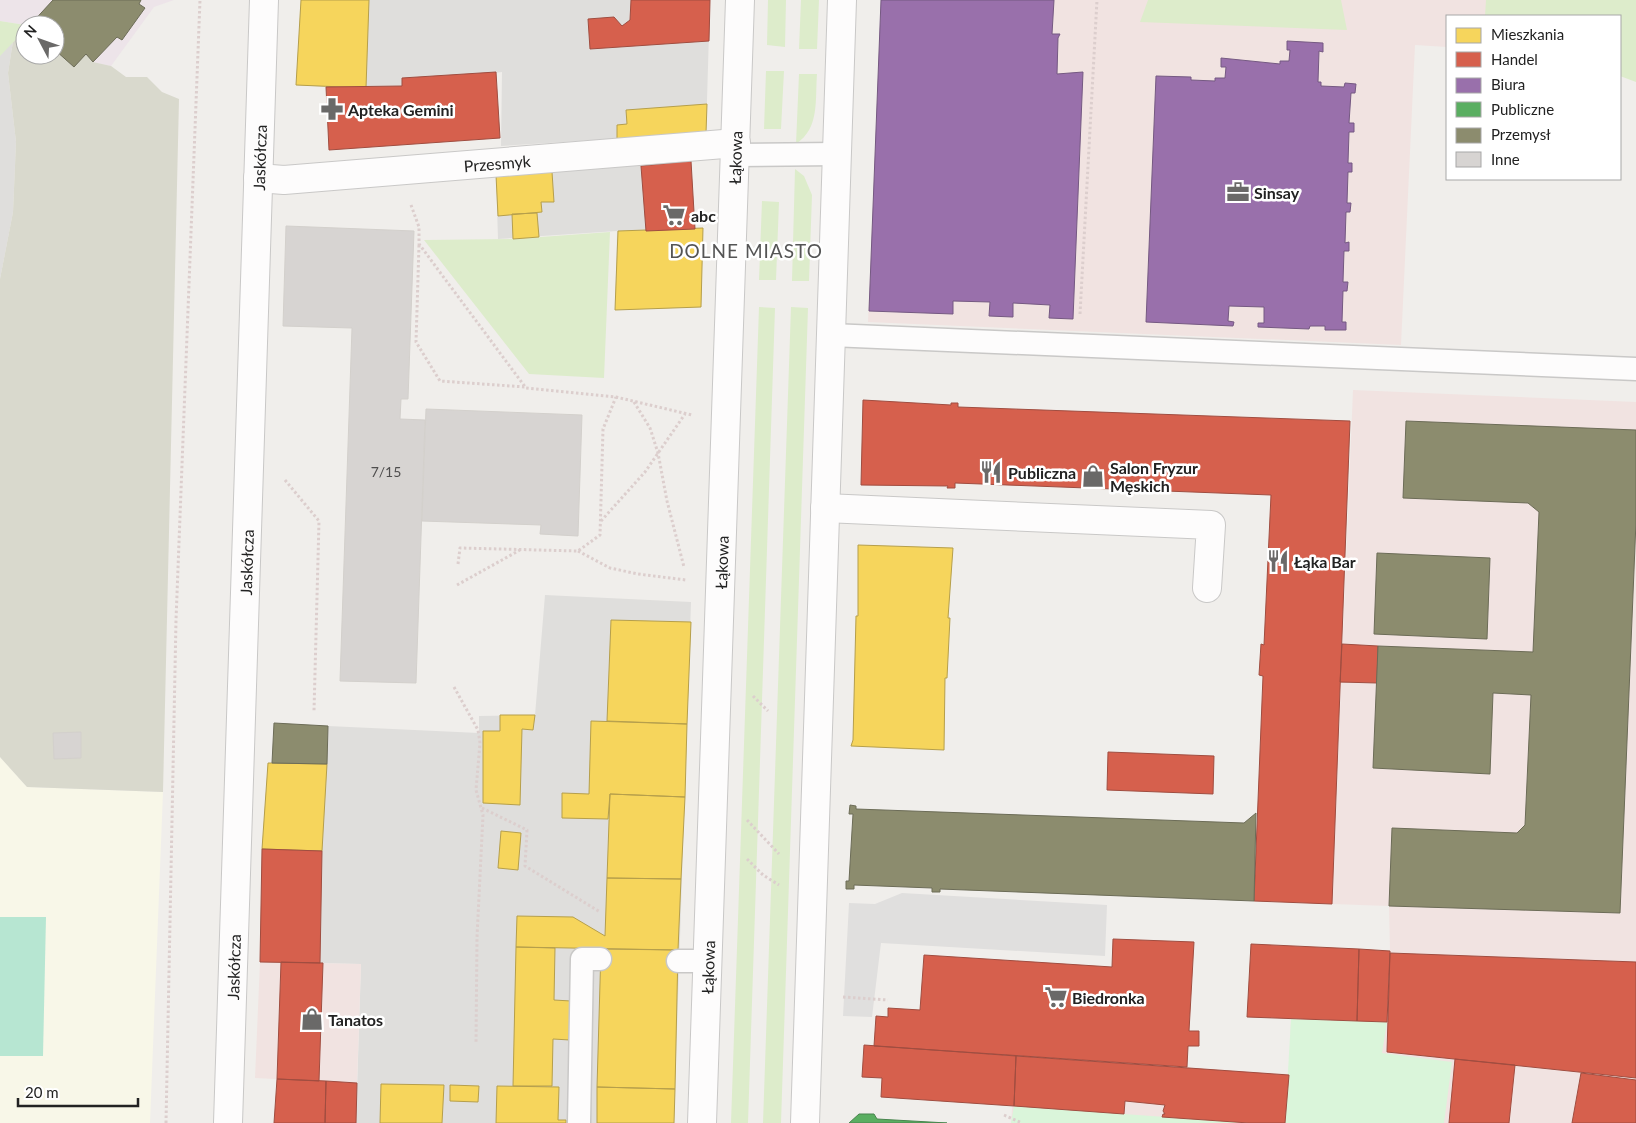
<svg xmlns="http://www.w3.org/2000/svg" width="1636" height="1123" font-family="Lato,sans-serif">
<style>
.residential{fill:#dfdedc}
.commercial{fill:#f1e3e1}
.industrial{fill:#ede4e9}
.education{fill:#f8f7e8}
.construction{fill:#d9d9cd}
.grass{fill:#ddeccb}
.park{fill:#daf5da}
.pitch{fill:#b7e6d2}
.parking{fill:#e0dfde}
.homes{fill:#f6d55c;stroke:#b69f4b}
.shops{fill:#d6604d;stroke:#a04d40}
.offices{fill:#9970ab;stroke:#755982}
.public{fill:#5aae61;stroke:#49844e}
.industry{fill:#8c8c6e;stroke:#6c6c57}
.building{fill:#d7d4d2;stroke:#d3d0cc}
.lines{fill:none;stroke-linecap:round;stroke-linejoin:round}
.service-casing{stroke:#c9c8c7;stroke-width:25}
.minor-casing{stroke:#c9c8c7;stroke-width:30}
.tertiary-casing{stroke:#c9c8c7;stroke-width:30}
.path{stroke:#dccecd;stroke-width:3;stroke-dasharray:2.5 2.5;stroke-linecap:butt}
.service{stroke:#fdfcfc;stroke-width:22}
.minor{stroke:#fdfcfc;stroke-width:28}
.tertiary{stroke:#fdfcfc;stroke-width:28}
.labels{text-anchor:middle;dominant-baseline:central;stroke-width:5;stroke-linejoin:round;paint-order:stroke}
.number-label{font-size:14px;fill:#4f4e4e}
.poi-label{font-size:16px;font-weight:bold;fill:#222;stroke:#fff;text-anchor:start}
.street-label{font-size:16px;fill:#222;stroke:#fff}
.quarter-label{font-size:19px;letter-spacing:1px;fill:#555;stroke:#fff}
</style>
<rect width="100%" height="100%" fill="#f0eeeb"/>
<path class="residential" d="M301,0H710L706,133L501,146L502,72L402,86L326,87L296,85Z
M0,22L13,41L8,73L16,142L13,212L0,279Z
M691,161L695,229L703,228L701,307L615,310L617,231L498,239L496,175Z
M545,595L691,602L674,1123H356L361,964L260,962L262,849L268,763L327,764L328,726L479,733V716L535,715Z"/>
<path class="commercial" d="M881,0H1515L1514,16H1447V47L1415,45L1401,345L868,322Z
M1353,390L1636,402V1080L1581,1073L1572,1123H1011L1016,1056L1289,1074L1291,1019L1387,1022L1390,951L1389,906L1332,904Z
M260,962L361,964L357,1083L255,1078Z"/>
<path class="industrial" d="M0,0H174L154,7L111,66L93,62L74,67L55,50V25H25L0,21Z"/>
<path class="education" d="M0,757L27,787L163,792L150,1123H0Z"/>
<path class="construction" d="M25,30V55H55V50L74,67L86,54L93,62L111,66L126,77H147L162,92L179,99L163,792L27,787L0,757V279L13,212L16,142L8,73L13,41Z"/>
<path class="grass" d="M768,0H786L785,47L767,45Z
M801,0H819L817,49H799Z
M1148,0H1341L1347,30L1140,22Z
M1486,0H1636V82L1620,76V16H1485Z
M0,21L25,25V30L0,56Z
M766,71H784L781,129H764Z
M799,74H817C815,100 820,128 796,144Z
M795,169L804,176L812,195L809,281H792Z
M762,201L779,202L776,280H759Z
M610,232L604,378L529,374L424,240L513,239Z
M759,307L775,308L748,1123H731Z
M791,307L808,308L781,1123H763Z"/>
<path class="park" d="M1291,1019L1387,1022L1382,1053L1452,1062L1444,1123H1285Z
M1014,1106L1249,1123H1011Z"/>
<path class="pitch" d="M0,917H46L43,1056H0Z"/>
<path class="parking" d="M902,893L1107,905L1105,956L881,943L872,1017L843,1016L849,903L875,904Z"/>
<path class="homes" d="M301,0H369L366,88L296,85Z
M707,104L706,133L617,139V125L627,124L626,110Z
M552,172L554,202H541L542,212L498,216L496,175Z
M537,213L539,237L513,239L512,214Z
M703,228L701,307L615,310L618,231Z
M858,545L953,548L948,618H950L947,678H945L944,750L851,746L853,740L856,616H858Z
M611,620L691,622L687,724L607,721Z
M500,715H535L533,730L522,729L520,805L483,803V731H500Z
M591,721L687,724L685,797L610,794L608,819L562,818V793L589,794Z
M268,763L327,764L322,851L262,849Z
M610,794L685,797L681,879L607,878Z
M501,831L521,833L518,870L498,868Z
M607,878L681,879L678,950L516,947L517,916L573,917L605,936Z
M516,947L555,948L554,1000L571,1001L570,1040L553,1039L552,1086H513Z
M601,949L678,950L675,1089L597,1087Z
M381,1084L444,1085L442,1123H380Z
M450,1085L479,1086L478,1102L450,1101Z
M497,1086L559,1087L558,1120H566V1123H496Z
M597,1087L675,1089L674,1123H597Z"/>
<path class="shops" d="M631,0H710L709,41L590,49L588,19L614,17L622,26L630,20Z
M496,72L500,138L329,150L326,87L402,86V78Z
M691,161L695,229L646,231L641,166Z
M863,400L951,405V403H958V407L1350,421L1332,904L1254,901L1263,676L1259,675L1261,644L1264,645L1271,495L955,483V488H947L948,486L861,485Z
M1342,644L1378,646L1377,683L1340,682Z
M1108,752L1214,756L1213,794L1107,790Z
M262,849L322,851L320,963L260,962Z
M1113,939L1194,942L1189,1031H1199V1046H1188L1187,1067L874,1046L876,1016L888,1017V1008L920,1010L924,955L1112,967Z
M1251,944L1359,949L1357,1021L1247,1017Z
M1359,949L1390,951L1387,1022L1357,1021Z
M1390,953L1636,962V1078L1387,1052Z
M281,962L323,963L319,1081L277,1079Z
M864,1045L1016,1056L1014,1106L881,1097L882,1078L862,1077Z
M1016,1056L1289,1075L1285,1123H1249L1162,1117L1163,1114H1165L1163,1111L1165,1105L1125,1101L1124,1114L1014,1106Z
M1455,1059L1515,1065L1509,1123H1449Z
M1581,1073L1636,1080V1123H1572Z
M277,1079L326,1081L325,1123H274Z
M326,1081L357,1083L356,1123H325Z"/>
<path class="offices" d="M881,0H1054L1052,34H1060L1058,38L1057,74L1083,72L1073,319L1049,318L1050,305L1013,303V317L989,316L990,302L953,301V314L869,311Z
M1287,41L1323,43V52L1319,51L1318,82H1321V86L1344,87L1345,83L1356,84L1355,93H1351L1349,123H1354V132H1349L1348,163H1352V172H1348L1347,203H1351L1350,212H1346L1345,243L1349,242V251H1344L1343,282H1348L1347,291H1343L1342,322H1346V330H1325V326H1310L1309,329L1258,327V323H1264V307L1229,306L1228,321L1234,322L1233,326L1146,322L1156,76L1191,77V80L1215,81V78H1225L1226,67H1221V58L1280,64V61H1289L1290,50H1287Z"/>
<path class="public" d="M859,1114H874L877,1119L947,1123H849Z"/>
<path class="industry" d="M53,0H141L139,4L145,8L122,40L117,37L93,62L86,54L74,67L55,50V25H30Z
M1406,421L1636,430V521L1620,913L1389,906L1392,828L1517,833L1525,825L1531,695L1493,693L1490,774L1373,768L1378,646L1533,652L1539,512L1528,503L1403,498Z
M1377,553L1490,558L1487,639L1374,634Z
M274,723L328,726L327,764L272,763Z
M850,805L856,806V809L1244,823L1256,813L1254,901L940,889V892H932V888L854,885V889H846V881H849L853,814H849Z"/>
<path class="building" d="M286,226L414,231L408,399H401L400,419L425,420L416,683L340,681L352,328L283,326Z
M426,409L582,415L578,536L540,534L541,525L422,521Z
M81,732V758L54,759L53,733Z"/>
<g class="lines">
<defs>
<path id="service" d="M735,155L837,154
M831,335L1636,369
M678,961H707
M579,1123L582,959H600"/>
<g id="minor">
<path id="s1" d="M258,178L284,180L736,143"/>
<path d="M825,508L1211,525L1207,588"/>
<path id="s2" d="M228,1123L264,0"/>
<path id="s3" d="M702,1123L740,0"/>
</g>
<path id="tertiary" d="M805,1123L842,0"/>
</defs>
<use href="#service" class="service-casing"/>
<use href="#minor" class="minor-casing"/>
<use href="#tertiary" class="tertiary-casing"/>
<path class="path" d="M411,205L419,227V244L526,388L616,397L692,415
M419,245L416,342L440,381L525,387
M1080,314L1097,0
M634,402L650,428L658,453L667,501L684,567
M285,480L319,521L314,711
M601,521L645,472L685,414
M578,551L610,568L638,574L686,580
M458,564L460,548L578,551L600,535L603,429L616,397
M457,585L520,550
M454,687L478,730L480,743L476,790L483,815L477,937L476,1044
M753,696L768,711
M482,808L527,830L525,866L600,912
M747,820L779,854
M747,859L763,875L779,885
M843,997L888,1000
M1004,1115L1022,1123
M166,1123L176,620L200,0"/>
<use href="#service" class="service"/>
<use href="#minor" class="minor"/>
<use href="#tertiary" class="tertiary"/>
</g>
<defs>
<symbol id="pharmacy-bare" viewBox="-9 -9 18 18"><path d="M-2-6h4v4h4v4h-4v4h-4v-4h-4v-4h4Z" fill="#6a6968" stroke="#fff" stroke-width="2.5" paint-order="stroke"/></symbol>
<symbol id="office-bare" viewBox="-9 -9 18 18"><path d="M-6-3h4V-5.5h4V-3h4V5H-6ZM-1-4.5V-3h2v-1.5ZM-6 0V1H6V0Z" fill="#6a6968" stroke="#fff" stroke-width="2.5" paint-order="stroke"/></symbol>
<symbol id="supermarket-bare" viewBox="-9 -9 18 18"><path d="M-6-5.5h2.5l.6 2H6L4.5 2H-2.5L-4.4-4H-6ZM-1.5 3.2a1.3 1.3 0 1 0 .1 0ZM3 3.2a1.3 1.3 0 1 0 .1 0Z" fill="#6a6968" stroke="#fff" stroke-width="2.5" paint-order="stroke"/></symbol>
<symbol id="restaurant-bare" viewBox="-9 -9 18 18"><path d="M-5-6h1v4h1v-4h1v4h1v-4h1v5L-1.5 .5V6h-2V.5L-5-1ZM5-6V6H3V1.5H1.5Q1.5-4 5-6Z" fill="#6a6968" stroke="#fff" stroke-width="2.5" paint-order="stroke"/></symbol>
<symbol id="shop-bare" viewBox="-9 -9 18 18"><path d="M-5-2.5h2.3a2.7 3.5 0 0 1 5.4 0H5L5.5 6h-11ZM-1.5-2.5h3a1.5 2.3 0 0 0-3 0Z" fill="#6a6968" stroke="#fff" stroke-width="2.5" paint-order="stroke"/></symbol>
</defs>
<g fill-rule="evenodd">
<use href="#pharmacy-bare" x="316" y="93" width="32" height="32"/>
<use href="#office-bare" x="1222" y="176" width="32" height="32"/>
<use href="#supermarket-bare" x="658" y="199" width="32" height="32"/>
<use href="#restaurant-bare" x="975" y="456" width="32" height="32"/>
<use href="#shop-bare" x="1077" y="460" width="32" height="32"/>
<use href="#restaurant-bare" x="1262" y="545" width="32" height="32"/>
<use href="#supermarket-bare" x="1040" y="981" width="32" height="32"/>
<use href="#shop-bare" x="296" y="1003" width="32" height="32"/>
</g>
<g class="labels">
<g class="number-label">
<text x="386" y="471">7/15</text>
</g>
<g class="poi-label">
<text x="348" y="109">Apteka Gemini</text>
<text x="1254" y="192">Sinsay</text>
<text x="691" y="215">abc</text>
<text x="1110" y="467">Salon Fryzur<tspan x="1110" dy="18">Męskich</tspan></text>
<text x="1008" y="472">Publiczna</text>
<text x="1294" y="561">Łąka Bar</text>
<text x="1072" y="997">Biedronka</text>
<text x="328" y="1019">Tanatos</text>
</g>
<g class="street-label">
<text stroke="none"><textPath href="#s2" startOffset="966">Jaskółcza</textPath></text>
<text stroke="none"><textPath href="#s3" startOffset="966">Łąkowa</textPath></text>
<text stroke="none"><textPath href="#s1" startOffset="240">Przesmyk</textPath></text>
<text stroke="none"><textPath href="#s2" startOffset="561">Jaskółcza</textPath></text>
<text stroke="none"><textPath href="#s3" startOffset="561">Łąkowa</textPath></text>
<text stroke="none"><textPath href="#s2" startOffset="156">Jaskółcza</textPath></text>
<text stroke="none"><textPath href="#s3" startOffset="156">Łąkowa</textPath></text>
</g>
<g class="quarter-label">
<text x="746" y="250">DOLNE MIASTO</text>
</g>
</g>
<rect x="1446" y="15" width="175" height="165" fill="#ffffff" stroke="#a7a7a7"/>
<rect x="1456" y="28" width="25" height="15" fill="#f6d55c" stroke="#a7a7a7"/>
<text x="1491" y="40" font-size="15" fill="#222222">Mieszkania</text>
<rect x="1456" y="52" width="25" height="15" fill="#d6604d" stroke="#a7a7a7"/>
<text x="1491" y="65" font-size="15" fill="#222222">Handel</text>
<rect x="1456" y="78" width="25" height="15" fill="#9970ab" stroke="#a7a7a7"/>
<text x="1491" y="90" font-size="15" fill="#222222">Biura</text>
<rect x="1456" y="102" width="25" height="15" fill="#5aae61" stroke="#a7a7a7"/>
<text x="1491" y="115" font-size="15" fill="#222222">Publiczne</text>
<rect x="1456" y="128" width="25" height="15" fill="#8c8c6e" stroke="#a7a7a7"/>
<text x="1491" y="140" font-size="15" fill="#222222">Przemysł</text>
<rect x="1456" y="152" width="25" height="15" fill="#d7d4d2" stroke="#a7a7a7"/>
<text x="1491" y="165" font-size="15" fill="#222222">Inne</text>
<g transform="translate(40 40) rotate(311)"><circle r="24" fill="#ffffff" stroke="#a7a7a7"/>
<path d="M0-4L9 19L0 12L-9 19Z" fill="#6a6968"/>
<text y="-8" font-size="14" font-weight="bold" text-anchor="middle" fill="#222222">N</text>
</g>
<path d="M18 1098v8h120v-8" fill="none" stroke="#222222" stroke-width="2.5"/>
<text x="25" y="1098" font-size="15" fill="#222222" stroke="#ffffff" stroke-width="4" paint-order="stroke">20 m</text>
</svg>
